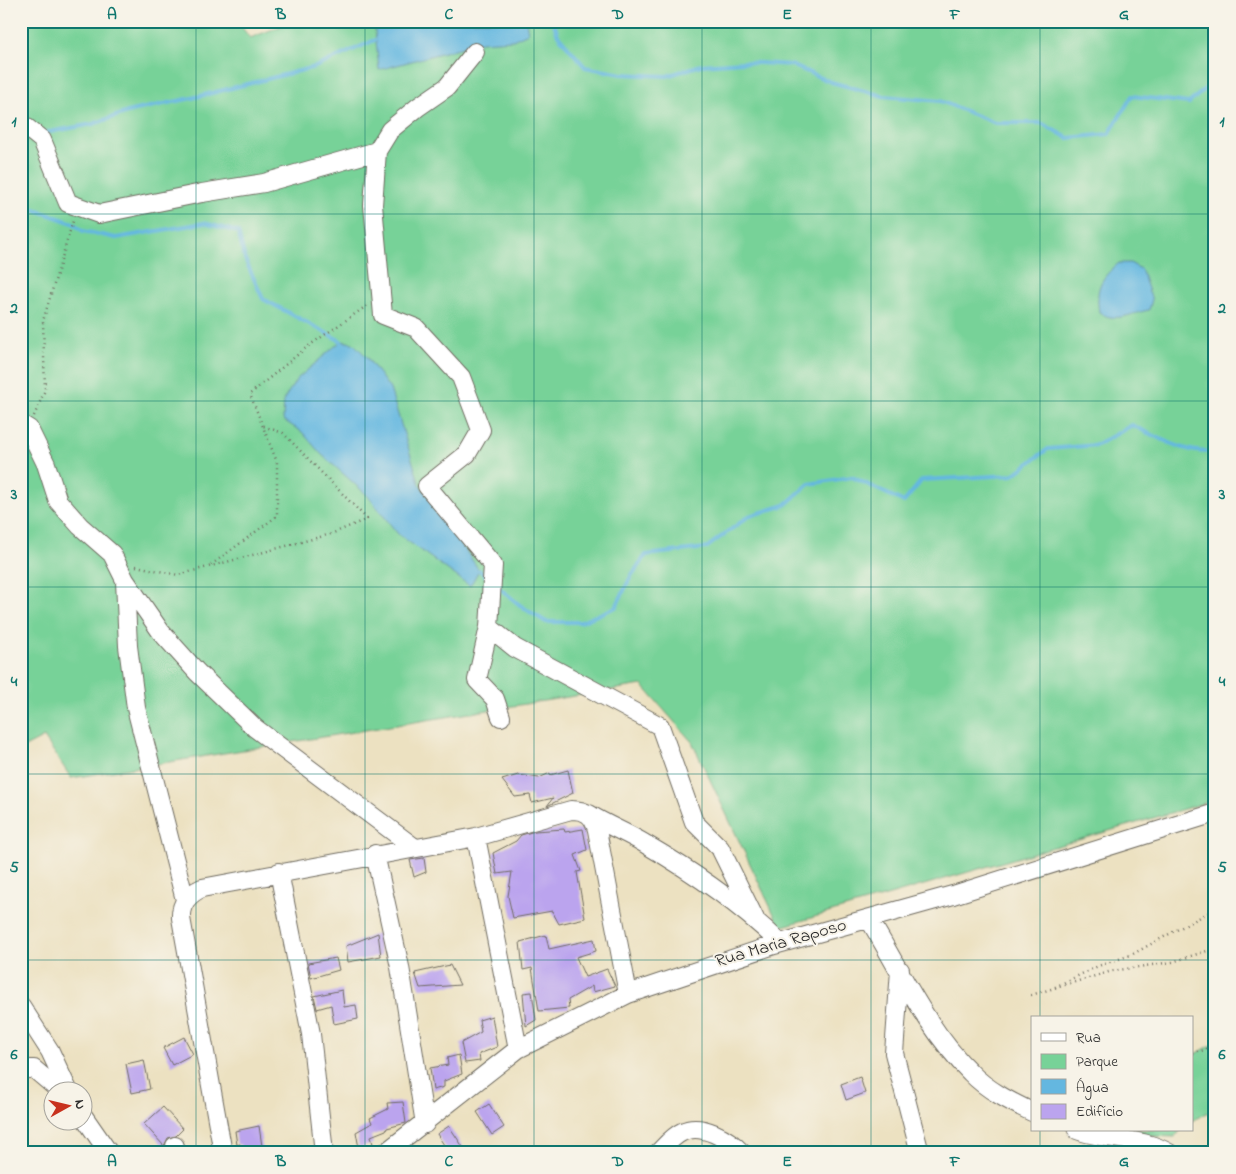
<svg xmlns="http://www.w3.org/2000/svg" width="1236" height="1174" font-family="'Indie Flower',sans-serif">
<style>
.green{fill:#77d298;stroke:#517e62}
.water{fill:#64b7e0;stroke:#487186}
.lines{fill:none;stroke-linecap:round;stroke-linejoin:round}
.stream{stroke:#64b7e0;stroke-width:4}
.building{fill:#bba4ee}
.minor-casing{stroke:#6f6b60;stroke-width:20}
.path{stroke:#6f6b60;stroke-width:2.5;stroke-dasharray:1 4;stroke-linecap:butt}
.minor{stroke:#fff;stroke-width:18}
.grid{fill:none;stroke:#0f766e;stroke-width:1;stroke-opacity:0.55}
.labels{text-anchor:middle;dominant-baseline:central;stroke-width:4;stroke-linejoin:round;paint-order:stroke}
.street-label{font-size:18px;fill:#2b2b2b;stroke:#f7f3e8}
.neatline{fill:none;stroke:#0f766e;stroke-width:2}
.grid-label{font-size:16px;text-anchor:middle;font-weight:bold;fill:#0f766e}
</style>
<rect width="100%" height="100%" fill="#f7f3e8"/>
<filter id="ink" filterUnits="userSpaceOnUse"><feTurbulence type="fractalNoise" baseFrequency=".02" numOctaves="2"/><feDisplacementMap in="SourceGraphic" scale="10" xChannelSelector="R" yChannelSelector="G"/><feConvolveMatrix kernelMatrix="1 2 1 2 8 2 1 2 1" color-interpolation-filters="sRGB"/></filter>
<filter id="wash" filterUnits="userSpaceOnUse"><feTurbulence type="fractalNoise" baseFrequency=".0096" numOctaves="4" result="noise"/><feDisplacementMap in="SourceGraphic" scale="20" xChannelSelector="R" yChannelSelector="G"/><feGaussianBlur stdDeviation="1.12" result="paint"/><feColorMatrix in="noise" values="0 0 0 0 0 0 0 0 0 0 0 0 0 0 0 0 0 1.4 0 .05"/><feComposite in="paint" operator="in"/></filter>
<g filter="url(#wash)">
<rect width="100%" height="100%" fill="#ece1c1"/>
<path class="green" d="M21,21H237L250,38L294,21H1215V800L780,927L692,742L642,685L71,778L44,737L21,749Z
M1215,1043V1112L1206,1113L1192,1121V1056Z
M1114,1130H1181L1175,1137L1126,1135Z"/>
<path class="water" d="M374,21H526L528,33L513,40L481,42L379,70Z
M1119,263H1130L1141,269L1152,300L1149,310C1132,313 1114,324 1099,312C1095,287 1101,278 1119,263Z
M341,341L353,343L366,356L390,389L420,485L479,570L470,586L398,534L367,495L321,454L302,432L283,420L284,399L297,379Z"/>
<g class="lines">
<path class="stream" d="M553,21L558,35L585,67L622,74L667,76L701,65L743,62L791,65L831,82L883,96L940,101L995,123H1041L1068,138L1109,134L1132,96L1189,103L1215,80
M44,133L93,124L131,111L192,98L315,67L375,40
M21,205L73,223L83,231L116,238L204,223L238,232L245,259L263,299L341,341
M479,570L486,576
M497,586L521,606L546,622H581L616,607L631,576L646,555L706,548L749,516L785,505L809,484L852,477L904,502L922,480L1013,475L1048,449L1097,445L1132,425C1155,436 1189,456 1215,451"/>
</g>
<g id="blocks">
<path class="building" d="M568,770L573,793L547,806L553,798L532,803L530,795L515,797L502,780L518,775L539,778L550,773V775Z
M564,829L565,832L583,829L587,850L575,855L581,871L577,872L585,918L559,924L552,911L513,918L508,896L512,872L497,874L493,853L516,841L521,835L535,831Z
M424,858L426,872L414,877L410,860Z
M378,933L381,956L348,962L346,946Z
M546,935L549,949L594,939L596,951L576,957L585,977L607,969L615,986L593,992L592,986L568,1000L569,1008L539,1011L532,968L523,970L520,942Z
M336,958L339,970L311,978L308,963Z
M450,965L460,985L420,988L415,973Z
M342,990L344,1007L356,1005L358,1019L334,1024L331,1005L317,1009L314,996Z
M532,992L536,1020L526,1026L523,993Z
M492,1016L497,1047L479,1054L480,1061L465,1063L461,1043L481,1032L479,1020Z
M184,1037L193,1054L172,1065L163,1048Z
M459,1055L462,1074L444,1081V1087L433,1090L430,1068L448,1065L447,1058Z
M144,1060L150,1089L132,1093L126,1064Z
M860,1077L865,1093L846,1100L841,1084Z
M403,1102L406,1123L387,1128L386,1130L371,1136L373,1144L359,1148L356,1132L372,1123L370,1118L388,1109L387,1103Z
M489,1104L504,1127L492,1135L477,1112Z
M163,1107L183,1129L176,1136L168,1138L164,1146L144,1124Z
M259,1126L263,1153H241L240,1144L237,1145L235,1131Z
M449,1126L467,1153H449L437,1134Z"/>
</g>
</g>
<g filter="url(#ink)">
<use href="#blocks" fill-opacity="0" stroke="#6f6b60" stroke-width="1"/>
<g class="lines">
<defs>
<path id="minor" d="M475,52L447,87L418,107L390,130L377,151L373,205L383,315L416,328L461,377L481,430L467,454L427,486L493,565L489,627L515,648L660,726L694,822L720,848L755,919
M21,123L42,140L68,203L99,214L202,193L264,183L377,151
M21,424L29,429L46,464L58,501L80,526L112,554L125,580L161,632L197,672L255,728L415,848
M125,581L128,646L136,708L185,900
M489,627L477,680L495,699L501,717
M589,814C608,826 628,833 647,845C695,873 740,904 780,943
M476,837L518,1049
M375,854L400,967L425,1124
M279,872L311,1034L324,1153
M869,919C900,970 927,1030 971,1073C987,1090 1011,1102 1032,1112
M900,970L894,1053L920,1153
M21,1006L50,1051L69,1092
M21,1069H34L61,1092
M82,1114L109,1153
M1077,1130C1106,1141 1143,1137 1169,1153
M175,1146L176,1153
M223,1153L181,918C180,903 189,894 202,888L476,837L571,810C586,810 593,815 597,830L628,994
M385,1153L518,1049L628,994L774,945L953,895L1215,813
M658,1153C665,1146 673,1136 682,1132C701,1122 729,1139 742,1153"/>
</defs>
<use href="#minor" class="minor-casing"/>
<path class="path" d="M34,416L45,390L43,321L73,221
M211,565L277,516V462L250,394L307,347L368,305
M136,566L178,575L331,534L367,519L283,433L263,426
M1055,987L1098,966L1131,955L1215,909
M1031,995L1112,971L1172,962L1210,950L1215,952
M1192,1053L1205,1050L1215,1040"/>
<use href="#minor" class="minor"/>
</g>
</g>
<path class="grid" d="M196,21V1153M365,21V1153M534,21V1153M702,21V1153M871,21V1153M1040,21V1018M21,214H1215M21,401H1215M21,587H1215M21,774H1215M21,960H1215M1040,1130V1153"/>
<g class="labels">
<g class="street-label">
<text transform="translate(781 944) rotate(-16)">Rua Maria Raposo</text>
</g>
</g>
<rect width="1236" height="1174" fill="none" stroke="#f7f3e8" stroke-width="55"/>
<rect x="1031" y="1016" width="162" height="115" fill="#f7f3e8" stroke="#a5a39c"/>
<rect x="1041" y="1033" width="25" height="8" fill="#ffffff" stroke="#a5a39c"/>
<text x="1076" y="1042" font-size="15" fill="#2b2b2b">Rua</text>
<rect x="1041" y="1054" width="25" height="15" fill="#77d298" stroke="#a5a39c"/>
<text x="1076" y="1066" font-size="15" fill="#2b2b2b">Parque</text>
<rect x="1041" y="1079" width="25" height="15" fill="#64b7e0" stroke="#a5a39c"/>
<text x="1076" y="1092" font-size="15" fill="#2b2b2b">Água</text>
<rect x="1041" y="1104" width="25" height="15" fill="#bba4ee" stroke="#a5a39c"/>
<text x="1076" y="1116" font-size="15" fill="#2b2b2b">Edifício</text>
<g transform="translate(68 1106) rotate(82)"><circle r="24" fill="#f7f3e8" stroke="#a5a39c"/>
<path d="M0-4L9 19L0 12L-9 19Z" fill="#c8321e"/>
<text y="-8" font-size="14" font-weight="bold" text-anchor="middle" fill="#2b2b2b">N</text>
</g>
<rect x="28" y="28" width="1180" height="1118" class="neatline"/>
<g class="grid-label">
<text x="112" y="19">A</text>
<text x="281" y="19">B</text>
<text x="449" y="19">C</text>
<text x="618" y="19">D</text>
<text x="787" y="19">E</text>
<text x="955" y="19">F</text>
<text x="1124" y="19">G</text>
<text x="14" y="126">1</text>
<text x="1222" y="126">1</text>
<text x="14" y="313">2</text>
<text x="1222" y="313">2</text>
<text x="14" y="499">3</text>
<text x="1222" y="499">3</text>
<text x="14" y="686">4</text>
<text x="1222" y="686">4</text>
<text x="14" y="872">5</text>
<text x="1222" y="872">5</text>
<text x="14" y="1059">6</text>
<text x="1222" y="1059">6</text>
<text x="112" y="1166">A</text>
<text x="281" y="1166">B</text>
<text x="449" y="1166">C</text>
<text x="618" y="1166">D</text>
<text x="787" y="1166">E</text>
<text x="955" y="1166">F</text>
<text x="1124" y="1166">G</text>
</g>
</svg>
